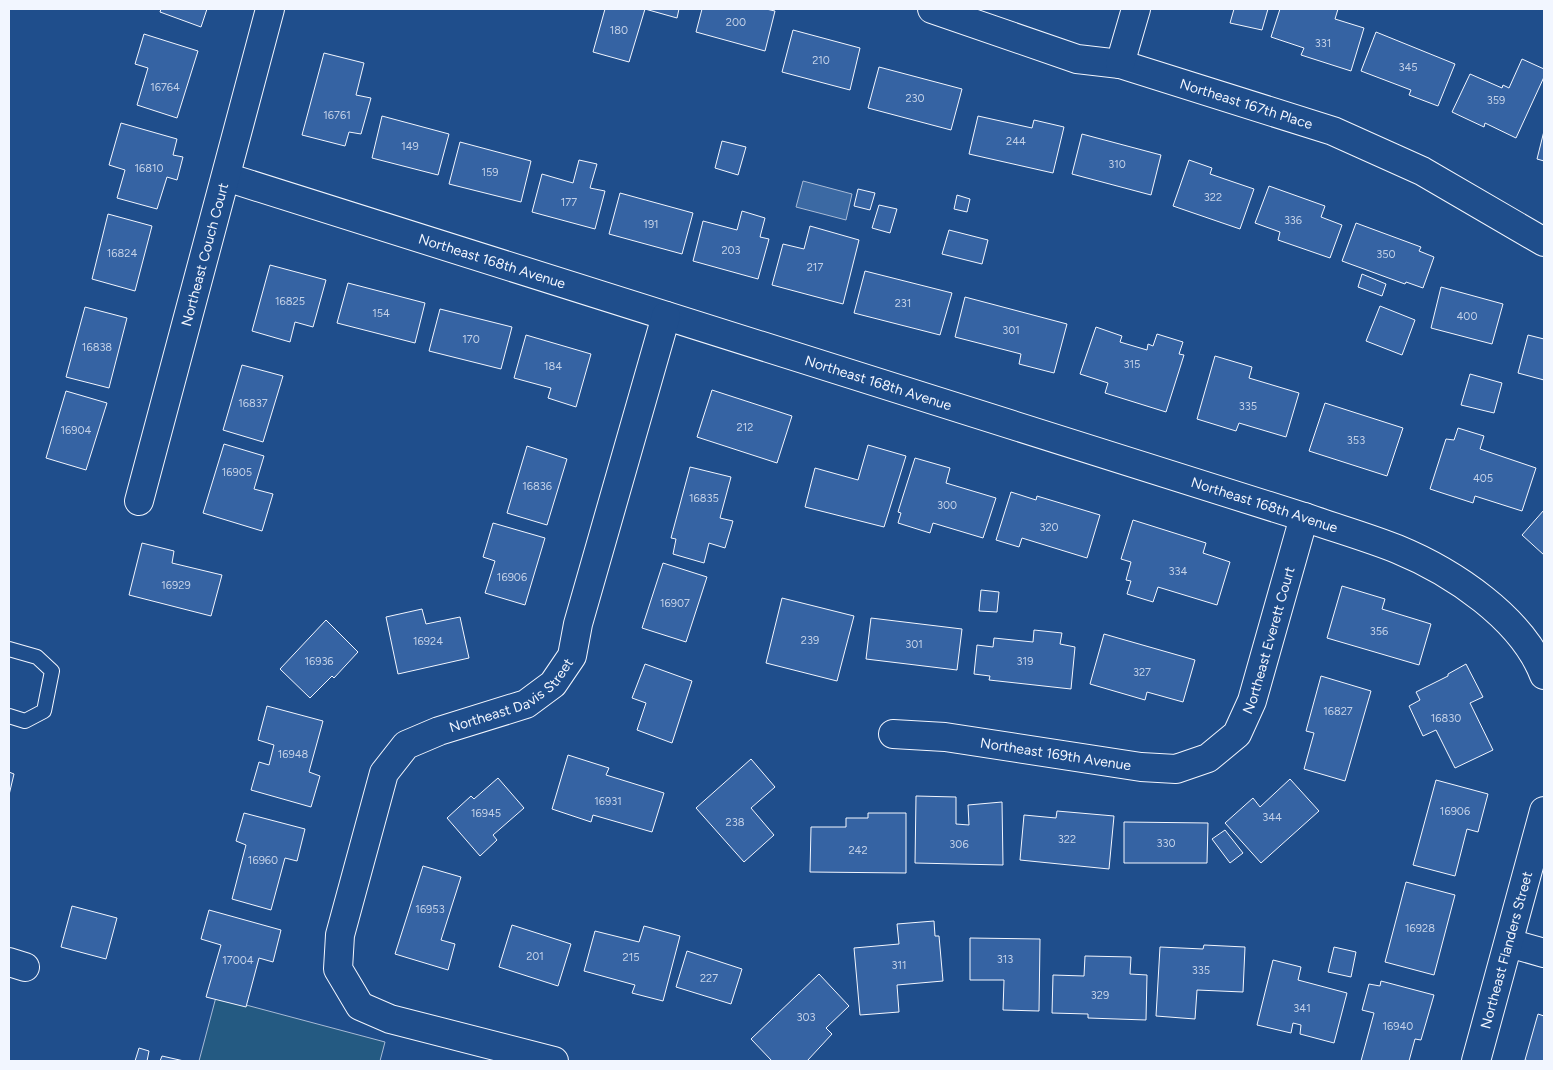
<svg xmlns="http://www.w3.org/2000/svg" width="1553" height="1070" font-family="Figtree,sans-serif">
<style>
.green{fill:#245a82;stroke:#a8bbd7}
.water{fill:#3b69a3;stroke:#a8bbd7}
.building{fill:#3563a3;stroke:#f2f6ff}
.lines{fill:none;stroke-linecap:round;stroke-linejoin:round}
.service-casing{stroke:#f2f6ff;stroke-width:16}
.minor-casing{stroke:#f2f6ff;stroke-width:30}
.service{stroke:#1f4e8c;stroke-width:14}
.minor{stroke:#1f4e8c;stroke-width:28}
.labels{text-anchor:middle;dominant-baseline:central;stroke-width:4;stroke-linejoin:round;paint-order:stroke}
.number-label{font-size:11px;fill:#c3d1e8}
.street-label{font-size:14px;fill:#f2f6ff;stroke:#1f4e8c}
</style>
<rect width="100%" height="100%" fill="#1f4e8c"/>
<path class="green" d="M216,997L385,1042L380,1061H199Z"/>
<path class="water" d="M803,181L852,194L846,220L796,207Z"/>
<path class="building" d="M161,9H207L201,27L160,12Z
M605,9H645L629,62L593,52Z
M645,9H679L677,18Z
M702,9H766L775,11L765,51L696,32Z
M1234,9H1268L1262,30L1230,23Z
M1280,9H1338L1335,19L1364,28L1351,71L1301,55L1304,48L1271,37Z
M793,30L860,48L850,90L782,72Z
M1376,32L1455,64L1438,106L1409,95L1411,90L1361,71Z
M144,34L198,51L177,118L137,105L148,68L135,64Z
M324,53L364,63L356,95L371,98L361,134L349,132L345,146L302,135Z
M1522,59L1544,69V77L1516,138L1485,123L1484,127L1452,112L1470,74L1502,88L1503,85L1509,88Z
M879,67L962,89L951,130L868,108Z
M382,116L449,134L438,175L372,158Z
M978,116L1032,128L1034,120L1064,127L1053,173L969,154Z
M121,123L177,139L173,155L183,157L177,180L167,177L157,209L117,198L125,170L109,165Z
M1544,131V161L1537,159Z
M1082,134L1161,155L1151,195L1072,174Z
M722,141L746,147L738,175L715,168Z
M460,142L531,161L521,202L449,184Z
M579,160L597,164L590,188L605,191L595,229L532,212L542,174L573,183Z
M1189,160L1212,168L1210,174L1254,189L1240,229L1173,206Z
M1269,186L1325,206L1321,217L1342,225L1330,258L1278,240L1280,232L1255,223Z
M858,189L875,193L870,210L854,206Z
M620,193L693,213L682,254L609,234Z
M957,195L970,199L967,212L954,209Z
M879,205L897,209L890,233L872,228Z
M742,211L765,218L760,237L769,239L758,279L693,261L703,221L737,230Z
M108,214L152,226L135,291L92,279Z
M1356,223L1421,247L1419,251L1434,257L1423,288L1406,282L1405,284L1342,261Z
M810,226L859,240L843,304L772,285L783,244L804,249Z
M949,230L988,240L982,264L942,254Z
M270,265L326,280L313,327L295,322L290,342L252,331Z
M865,271L952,293L940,335L854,313Z
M1362,274L1386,284L1382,296L1358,287Z
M348,283L425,303L415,343L337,323Z
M1441,287L1503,304L1492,344L1431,328Z
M965,297L1067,324L1054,373L1019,364L1021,354L955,337Z
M1380,306L1415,320L1402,355L1366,341Z
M85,307L127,318L109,388L66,377Z
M440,309L512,327L501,369L429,351Z
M1096,327L1122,336L1120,342L1147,350L1148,344L1153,346L1157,334L1183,342L1179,354L1184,355L1166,412L1105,393L1108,383L1080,374Z
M526,335L591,354L576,407L548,398L551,388L514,378Z
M1528,335L1544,339V380L1518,373Z
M1215,356L1252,367L1249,378L1299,393L1286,437L1239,423L1236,431L1197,419Z
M242,365L283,376L263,442L223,430Z
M1470,374L1502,383L1494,413L1461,405Z
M712,390L792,416L777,463L697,437Z
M66,391L107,403L86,470L46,458Z
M1325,403L1403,428L1387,476L1309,451Z
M1458,428L1484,436L1480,449L1536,468L1522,511L1475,496L1473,503L1430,489L1446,439L1454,440Z
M224,444L264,456L254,489L273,494L262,531L203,513Z
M868,445L906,456L884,527L805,507L815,468L858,480Z
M527,446L567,459L547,525L507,513Z
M915,458L950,468L946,483L996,498L983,538L933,523L930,533L898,523L901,513L898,512Z
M690,467L731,477L720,518L733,521L725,548L709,543L704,563L673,554L676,539L671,538Z
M1011,492L1036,500L1037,496L1100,515L1087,558L1022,538L1019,547L996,540Z
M1544,510V555L1522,535Z
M1133,520L1206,543L1203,553L1230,562L1217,605L1158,587L1153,602L1127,594L1131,581L1126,580L1131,562L1121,559Z
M493,523L545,538L525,605L485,593L495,561L483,557Z
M142,543L174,551L172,563L222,575L211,616L129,595Z
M663,563L707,577L686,642L642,628Z
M1342,586L1385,599L1382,609L1431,624L1419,665L1327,638Z
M981,590L999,592L997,612L979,611Z
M782,598L854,616L837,681L766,663Z
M422,609L426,624L460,617L469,658L398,674L386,617Z
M871,618L962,629L957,670L866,659Z
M326,620L358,652L334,678L332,676L310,698L280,669Z
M1034,630L1062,633L1060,644L1075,647L1071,689L989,680L990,676L974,674L977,645L993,647L994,638L1033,642Z
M1104,634L1195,660L1183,702L1147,692L1145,700L1090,684Z
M645,664L692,681L672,743L637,730L646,703L632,698Z
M1466,664L1483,697L1470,703L1493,750L1455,768L1436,730L1423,736L1409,706L1420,700L1416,692L1448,676V674Z
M1321,676L1371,691L1345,781L1304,769L1314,733L1306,731Z
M267,706L323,721L309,772L320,776L311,807L251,790L259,762L269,765L274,745L258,740Z
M568,755L609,768L606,775L664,793L652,832L593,815L591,822L552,809Z
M751,759L775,787L751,808L774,835L744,862L696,808Z
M9,772L14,774L9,795Z
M498,778L524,808L493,835L497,840L480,856L447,818L471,796L474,799Z
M1290,779L1319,811L1261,863L1225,823L1253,798L1260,807Z
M1436,780L1488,794L1478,832L1467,829L1455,876L1413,865Z
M916,796L956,797V824L969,825L968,805L1002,802L1003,865L915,863Z
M1057,811L1114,816L1109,869L1020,860L1024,815L1056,818Z
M244,813L305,829L297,861L285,858L271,910L232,899L246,845L236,841Z
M868,813H906V873L810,872L811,827H846V818H868Z
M1124,822L1208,823L1207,863H1124Z
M1225,830L1243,853L1230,863L1212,839Z
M423,866L461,877L441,940L455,944L448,970L395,954Z
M1406,882L1455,895L1434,975L1385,962Z
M72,906L117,918L106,959L61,947Z
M209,910L281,930L273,962L259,958L246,1007L206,997L221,945L201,939Z
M934,921L935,936H939L943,981L897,985L899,1012L860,1015L854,948L899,944L897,924Z
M512,925L571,944L558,986L499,967Z
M644,926L680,936L663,1001L632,993L635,985L584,971L595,931L639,942Z
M970,938L1040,939L1039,1011L1003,1010L1004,980H970Z
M1204,945L1245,947L1243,992L1197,990L1195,1019L1156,1016L1160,947L1203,949Z
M1334,947L1356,952L1351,977L1328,972Z
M687,951L742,969L731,1004L676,987Z
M1085,956L1131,957L1130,974L1147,975L1146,1020L1088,1018V1014L1052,1013L1053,975L1084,976Z
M1273,960L1301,967L1298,980L1347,993L1334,1043L1300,1034L1301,1025L1293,1023L1291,1033L1257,1025Z
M819,974L849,1006L826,1028L832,1034L807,1061H772L751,1039Z
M1381,981L1434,995L1421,1040L1415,1039L1409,1061H1361L1374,1013L1362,1010L1369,984L1380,986Z
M1538,1014L1544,1016V1061H1529L1525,1060Z
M139,1048L149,1051L147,1061H135Z
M162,1056L184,1061H160Z"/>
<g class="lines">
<defs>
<path id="service" d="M9,649L37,657L52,671L44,711L25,721L9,716"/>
<g id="minor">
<path id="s1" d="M932,9L1077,59L1120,64L1333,131L1422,171L1544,242"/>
<path d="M1120,64L1136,9"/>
<path id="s2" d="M226,177L1304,517C1335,528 1367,537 1397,549C1453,572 1522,618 1544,675"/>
<path id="s3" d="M139,501L270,9"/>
<path id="s4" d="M893,734L945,737L1141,767L1176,769L1208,758L1237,734L1252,701L1304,517"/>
<path d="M1509,943L1544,953"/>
<path d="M9,962L25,967"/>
<path id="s5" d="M554,1061L390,1019L360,1006L338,969L340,935L384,773L406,745L439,731L526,704L553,684L572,656L578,624L666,316"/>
<path id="s6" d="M1476,1061L1544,811"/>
</g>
</defs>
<use href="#service" class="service-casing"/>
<use href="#minor" class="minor-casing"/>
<use href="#service" class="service"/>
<use href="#minor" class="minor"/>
</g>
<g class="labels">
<g class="number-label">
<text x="736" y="22">200</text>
<text x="619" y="30">180</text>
<text x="1323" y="43">331</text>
<text x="821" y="60">210</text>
<text x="1408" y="67">345</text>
<text x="165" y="87">16764</text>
<text x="915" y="98">230</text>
<text x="1496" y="100">359</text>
<text x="337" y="115">16761</text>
<text x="1016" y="141">244</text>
<text x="410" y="146">149</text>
<text x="1117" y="164">310</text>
<text x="149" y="168">16810</text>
<text x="490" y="172">159</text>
<text x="1213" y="197">322</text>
<text x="569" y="202">177</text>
<text x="1293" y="220">336</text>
<text x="651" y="224">191</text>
<text x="731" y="250">203</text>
<text x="122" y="253">16824</text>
<text x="1386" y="254">350</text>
<text x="815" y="267">217</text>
<text x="290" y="301">16825</text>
<text x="903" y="303">231</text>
<text x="381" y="313">154</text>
<text x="1467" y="316">400</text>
<text x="1011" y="330">301</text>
<text x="471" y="339">170</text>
<text x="97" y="347">16838</text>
<text x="1132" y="364">315</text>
<text x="553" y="366">184</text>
<text x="253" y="403">16837</text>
<text x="1248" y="406">335</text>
<text x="745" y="427">212</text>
<text x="76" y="430">16904</text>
<text x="1356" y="440">353</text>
<text x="237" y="472">16905</text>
<text x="1483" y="478">405</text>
<text x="537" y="486">16836</text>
<text x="704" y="498">16835</text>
<text x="947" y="505">300</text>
<text x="1049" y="527">320</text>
<text x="1178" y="571">334</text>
<text x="512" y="577">16906</text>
<text x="176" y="585">16929</text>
<text x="675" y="603">16907</text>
<text x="1379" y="631">356</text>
<text x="810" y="640">239</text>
<text x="428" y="641">16924</text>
<text x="914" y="644">301</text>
<text x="319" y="661">16936</text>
<text x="1025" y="661">319</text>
<text x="1142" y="672">327</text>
<text x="1338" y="711">16827</text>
<text x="1446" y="718">16830</text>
<text x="293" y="754">16948</text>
<text x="608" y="801">16931</text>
<text x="1455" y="811">16906</text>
<text x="486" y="813">16945</text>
<text x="1272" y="817">344</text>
<text x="735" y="822">238</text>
<text x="1067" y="839">322</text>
<text x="1166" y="843">330</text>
<text x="959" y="844">306</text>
<text x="858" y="850">242</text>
<text x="263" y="860">16960</text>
<text x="430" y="909">16953</text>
<text x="1420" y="928">16928</text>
<text x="535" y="956">201</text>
<text x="631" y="957">215</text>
<text x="1005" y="959">313</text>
<text x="238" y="960">17004</text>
<text x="899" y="965">311</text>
<text x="1201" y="970">335</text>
<text x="709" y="978">227</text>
<text x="1100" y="995">329</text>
<text x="1302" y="1008">341</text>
<text x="806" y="1017">303</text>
<text x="1398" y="1026">16940</text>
</g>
<g class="street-label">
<text stroke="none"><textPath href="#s1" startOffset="329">Northeast 167th Place</textPath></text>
<text stroke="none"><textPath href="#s3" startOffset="255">Northeast Couch Court</textPath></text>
<text stroke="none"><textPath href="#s2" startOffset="279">Northeast 168th Avenue</textPath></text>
<text stroke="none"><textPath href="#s2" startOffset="684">Northeast 168th Avenue</textPath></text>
<text stroke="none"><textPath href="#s2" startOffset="1089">Northeast 168th Avenue</textPath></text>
<text stroke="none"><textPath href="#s4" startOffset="456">Northeast Everett Court</textPath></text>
<text stroke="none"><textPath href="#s5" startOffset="601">Northeast Davis Street</textPath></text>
<text stroke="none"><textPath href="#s4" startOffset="164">Northeast 169th Avenue</textPath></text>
<text stroke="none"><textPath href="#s6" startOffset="115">Northeast Flanders Street</textPath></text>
</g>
</g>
<rect width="1553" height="1070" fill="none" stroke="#f2f6ff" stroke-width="20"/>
</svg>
